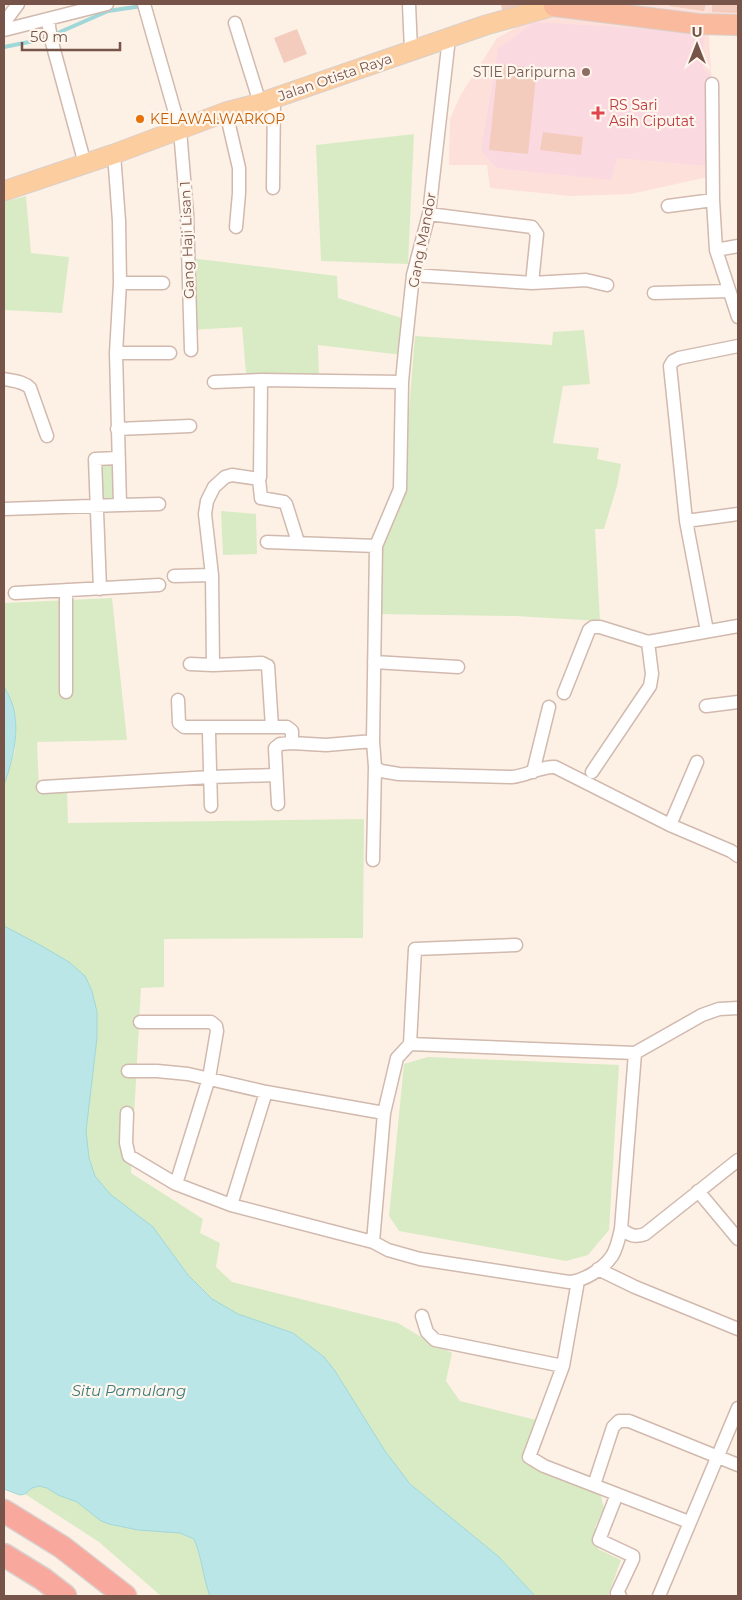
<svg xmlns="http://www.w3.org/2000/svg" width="742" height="1600" font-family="Montserrat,sans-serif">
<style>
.commercial{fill:#fde0da}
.medical{fill:#fbd9e1}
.green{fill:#d9ebc4}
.water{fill:#bae6e7;stroke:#a0d7d9}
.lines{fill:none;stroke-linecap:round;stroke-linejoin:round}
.stream{stroke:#a0d7d9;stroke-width:4}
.building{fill:#f3ccbd}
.minor-casing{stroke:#d1b9ae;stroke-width:15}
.primary-casing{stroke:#d9cfcc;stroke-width:21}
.trunk-casing{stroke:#d9cfcc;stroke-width:22}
.motorway-casing{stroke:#d9cfcc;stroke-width:25}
.minor{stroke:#fff;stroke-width:12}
.primary{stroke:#fccd9e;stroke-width:19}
.trunk{stroke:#faba9d;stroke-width:20}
.motorway{stroke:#f8a89c;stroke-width:22}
.education-dot{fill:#8d6e63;stroke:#fff6ed;stroke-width:2}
.health-dot{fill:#e0444e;stroke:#fff6ed;stroke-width:2}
.food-dot{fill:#e8710a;stroke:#fff6ed;stroke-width:2}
.labels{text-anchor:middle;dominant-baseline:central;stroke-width:4.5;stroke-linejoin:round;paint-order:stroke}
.education-label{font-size:14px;fill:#785e54;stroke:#fff6ed;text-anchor:end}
.street-label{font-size:14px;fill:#77544a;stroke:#fff6ed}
.health-label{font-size:14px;fill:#be3a42;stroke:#fff6ed;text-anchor:start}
.food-label{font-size:14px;fill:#c56008;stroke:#fff6ed;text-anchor:start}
.water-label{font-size:15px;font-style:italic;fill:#3d7a7c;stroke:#fff6ed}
</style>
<rect width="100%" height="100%" fill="#fdf1e6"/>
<path class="commercial" d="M590,4H738V35H709L717,175L631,194L571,196L490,188L487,165H449L450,119L460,96L497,38L555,6Z"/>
<path class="medical" d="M534,22L704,32L703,69L710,74L709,166L617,158L611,180L497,168L481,151L498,49Z"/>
<path class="green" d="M414,134L408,264L321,261L316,145Z
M26,196L31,253L69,257L62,313L4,310V202Z
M190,258L337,276L338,298L408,320L402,355L318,345L319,376L246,373L242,327L190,330Z
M584,330L590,384L563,386L553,443L599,448L597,459L621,464L617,486L604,529H595L600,621L515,616L375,614L379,547L403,484L415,336L552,345L553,332Z
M118,458L120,505H95V459Z
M221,511L256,514L257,554L223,555Z
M112,598L127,740L37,742L39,789L67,790L68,823L364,819L363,938L164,939V987L141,988L131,1173L203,1219L200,1233L220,1243L216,1267L232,1282L398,1323L426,1340L452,1353L446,1381L460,1401L540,1421L537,1442L538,1463L600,1492L604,1509L595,1527L598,1549L621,1560L608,1596H535L499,1557L410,1484L385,1451L335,1371L324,1357L293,1333L238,1314L212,1299L188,1275L153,1227L110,1194L95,1176L89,1158L86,1131L97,1038V1012L4,926V785L15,751L16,718L10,696L4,687V603Z
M428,1057L619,1065L609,1230L588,1255L566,1261L399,1231L389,1216L404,1064Z
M39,1486L47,1488L58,1495L77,1502L101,1521L109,1524L138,1530L180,1533L194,1539C201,1558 203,1578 210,1596H161L99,1542L25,1494L32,1488Z"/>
<path class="water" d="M4,687C24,716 15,754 4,785Z
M4,926L40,945L69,962L85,976L92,991L97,1012V1038L86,1131L89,1158L95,1176L110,1194L153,1227L188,1275L212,1299L238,1314L293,1333L324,1357L335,1371L385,1451L410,1484L499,1557L535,1596H210C203,1578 202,1558 194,1539L180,1533L138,1530L109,1524L101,1521L77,1502L58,1495L47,1488L39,1486L32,1488L25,1494L20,1495L4,1489Z"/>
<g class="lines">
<path class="stream" d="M4,47L44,39L108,11L142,6"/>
</g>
<path class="building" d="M501,4H523L502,11Z
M669,4H706L704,11L669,6Z
M712,4H738V13L712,12Z
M297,29L307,54L284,63L274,38Z
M498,64L537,68L528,154L489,150Z
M543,132L583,137L581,155L540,150Z"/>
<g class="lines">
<defs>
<path id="minor" d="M144,4L180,130L187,214L191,350
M409,4L411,51
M48,20L51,39L85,164
M4,23L18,4
M235,23L260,103
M4,30L107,4
M449,38L429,214L413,275L405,350L402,382L400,489L376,546L373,741L375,767L381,771L399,774L512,777C527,776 540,766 555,767L670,825L731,851L738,856
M712,84L713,200L716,250L738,317
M226,112L239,168V193L236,227
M114,154L119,221L120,283L116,353L120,505L159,504
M273,188L274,98
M668,206L713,200
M429,214L532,227L537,234L532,283
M716,250L738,246
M413,275L532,283L586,280L607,285
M120,283H163
M654,293L729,291
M116,353H170
M4,379C13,381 23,381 30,388L47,436
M214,382L261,380L402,382
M117,429L190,426
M259,479L261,498L284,502L286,504L298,542
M4,509L120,505
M686,521L738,514
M267,542L376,546
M174,576L212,575
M100,589L95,459L118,458
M66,590V692
M15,593L159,585
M707,631L686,521L670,366L673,361L679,358L738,346
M374,662L458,667
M190,664L213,665L212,575L205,514L207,501L214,487L225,477L232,475L259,479L260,477L261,380
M213,665L262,663L268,666L272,727
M564,693L589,630L593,627H600L648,642
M178,700L179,723L184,727H287L292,731V743L326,745L373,741
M706,706L738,702
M209,733L211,806
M533,772L549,707
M592,772L650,686L652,674L648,642L738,626
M43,787L211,777L276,775
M278,804L275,748L280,744L292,743
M670,825L697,762
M373,860L375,767
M140,1022H211L216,1026L217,1031L209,1078L176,1184
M410,1044L635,1053L621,1229C619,1238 617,1248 612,1256C603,1269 584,1281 569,1282L420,1259L388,1250L373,1242L384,1113L397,1058Z
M410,1044L415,949L516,945
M635,1053L702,1015L719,1009L738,1008
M128,1071H157L188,1074L266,1092L384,1113
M127,1113L126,1143L129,1156L176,1184L231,1205L373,1242
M698,1191L738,1239
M231,1205L266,1092
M621,1229C630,1235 634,1238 645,1234L738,1160
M598,1269L635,1287L738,1329
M578,1281L563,1366L529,1457L544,1466L689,1522
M422,1316L427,1332L435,1340L563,1366
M594,1485L613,1427L619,1421H629L738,1465
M617,1494L599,1540L633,1556V1559L618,1591L617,1593L620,1596
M659,1596L738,1408"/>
<path id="primary" d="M4,191L114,154L226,112L260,103L486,25L554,6"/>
<path id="trunk" d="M554,6L698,24L738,25"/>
<path id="motorway" d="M4,1511L62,1547L125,1596
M4,1555L43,1579L65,1596"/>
</defs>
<use href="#minor" class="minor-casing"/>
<use href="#primary" class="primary-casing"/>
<use href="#trunk" class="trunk-casing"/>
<use href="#motorway" class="motorway-casing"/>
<use href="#minor" class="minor"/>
<use href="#primary" class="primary"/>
<use href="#trunk" class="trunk"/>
<use href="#motorway" class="motorway"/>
</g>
<circle class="education-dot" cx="586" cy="72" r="5"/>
<path class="health-dot" d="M595.5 105.5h5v5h5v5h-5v5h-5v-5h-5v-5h5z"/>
<circle class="food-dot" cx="140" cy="119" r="5"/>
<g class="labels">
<g class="education-label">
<text x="576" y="72">STIE Paripurna</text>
</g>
<g class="street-label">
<text transform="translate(335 77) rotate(-19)">Jalan Otista Raya</text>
<text transform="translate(187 240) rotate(-92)">Gang Haji Lisan 1</text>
<text transform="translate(422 240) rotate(-79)">Gang Mandor</text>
</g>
<g class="health-label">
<text x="609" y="105">RS Sari<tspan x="609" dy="16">Asih Ciputat</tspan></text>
</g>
<g class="food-label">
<text x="150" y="119">KELAWAI.WARKOP</text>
</g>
<g class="water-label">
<text x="129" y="1390">Situ Pamulang</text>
</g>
</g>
<rect width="742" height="1600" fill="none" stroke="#77544a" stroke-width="10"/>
<g transform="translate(697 45)" stroke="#fff6ed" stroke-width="4" paint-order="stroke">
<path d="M0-4L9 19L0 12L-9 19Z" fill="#77544a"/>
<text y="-8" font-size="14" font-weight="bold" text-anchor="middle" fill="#77544a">U</text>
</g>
<path d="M22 42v8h98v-8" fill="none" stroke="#77544a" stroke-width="2.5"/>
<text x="30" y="42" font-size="15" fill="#77544a" stroke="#fff6ed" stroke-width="4" paint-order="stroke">50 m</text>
</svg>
